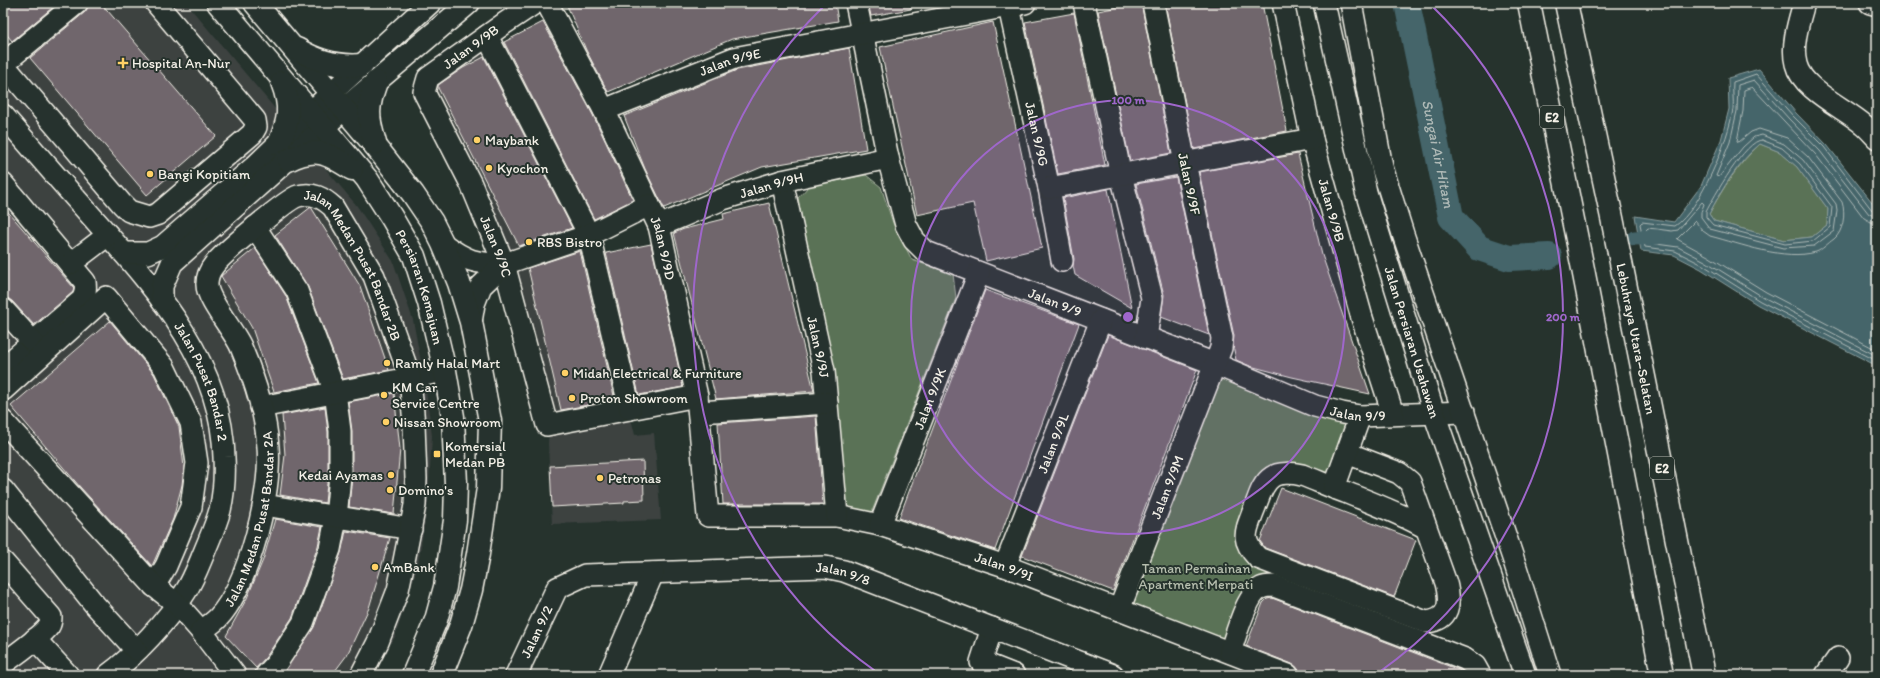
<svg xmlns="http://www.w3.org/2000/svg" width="1880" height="678" font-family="Itim,sans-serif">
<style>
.built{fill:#3c4240}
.green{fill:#5a7256;stroke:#a7b29f}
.water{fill:#44656b;stroke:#8a9d9d;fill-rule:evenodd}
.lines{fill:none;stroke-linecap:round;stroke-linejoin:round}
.shore{stroke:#aeb9b6;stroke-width:1}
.canal{stroke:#44656b;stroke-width:15}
.river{stroke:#44656b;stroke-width:26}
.building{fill:#70666c;stroke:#f4f1e8}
.minor-casing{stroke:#f4f1e8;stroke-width:24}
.major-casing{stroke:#f4f1e8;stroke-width:25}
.highway-casing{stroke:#f4f1e8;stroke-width:25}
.minor{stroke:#26332d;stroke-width:21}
.major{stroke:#26332d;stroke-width:22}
.highway{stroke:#26332d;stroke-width:22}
.ring{fill:none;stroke:#9f67cb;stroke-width:2}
.poi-dot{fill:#ffd166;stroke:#26332d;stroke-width:1.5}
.labels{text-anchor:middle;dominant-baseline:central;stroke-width:4;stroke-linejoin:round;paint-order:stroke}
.shield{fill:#26332d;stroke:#b6b8b0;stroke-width:1}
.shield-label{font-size:13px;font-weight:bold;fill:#f4f1e8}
.street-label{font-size:14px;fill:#f4f1e8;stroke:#26332d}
.poi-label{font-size:14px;fill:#f4f1e8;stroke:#26332d;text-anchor:start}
.park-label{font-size:14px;fill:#b6beae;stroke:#26332d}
.water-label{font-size:15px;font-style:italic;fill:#aeb9b6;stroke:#26332d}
.centre{fill:#9f67cb;stroke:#26332d;stroke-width:2}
.ring-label{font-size:12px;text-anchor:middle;font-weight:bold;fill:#9f67cb;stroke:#26332d;stroke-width:4;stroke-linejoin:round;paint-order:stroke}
</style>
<rect width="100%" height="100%" fill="#26332d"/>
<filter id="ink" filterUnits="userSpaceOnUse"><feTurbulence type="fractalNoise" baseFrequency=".025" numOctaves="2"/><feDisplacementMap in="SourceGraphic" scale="8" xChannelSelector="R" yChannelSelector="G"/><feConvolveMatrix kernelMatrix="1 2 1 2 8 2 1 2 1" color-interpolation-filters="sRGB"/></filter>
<g filter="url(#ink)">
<path class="built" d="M3,3H186L357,206L393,261L413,320L425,383L432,436L428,502L418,565L395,637L371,675H3Z
M486,43L588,239L635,435L654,433L661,520L552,524L548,444L549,420L428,89Z"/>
<path class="green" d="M1760,144L1780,152L1797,167L1828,209L1827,225L1812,237L1784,240L1714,221L1709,214C1723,188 1738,164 1760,144Z
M866,175L881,187L893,223L912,260L953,274L956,298L871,514L847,510L833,381L798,198L809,186Z
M1215,364L1360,416L1334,488L1285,474L1247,528L1258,558L1274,586L1262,587L1230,652L1119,610Z"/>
<path class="water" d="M1759,69L1796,113L1827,145L1872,202L1877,211V366L1758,305L1701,269L1674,255L1641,251L1635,216L1674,222L1701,186L1721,140L1729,109L1728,78ZM1760,144L1780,152L1797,167L1828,209L1827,225L1812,237L1784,240L1714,221L1709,214C1722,189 1738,162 1760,144Z"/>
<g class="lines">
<path class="shore" d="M1762,140L1782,148L1800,164L1832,207L1830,227L1813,241L1785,244L1713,225L1706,217V212C1713,198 1746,139 1762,140Z
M1877,212L1872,210L1824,147L1793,116L1756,74L1733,82C1732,91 1734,100 1733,109C1729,139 1700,210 1675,226L1642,222L1640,224L1645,247L1675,251L1703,265L1760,301L1877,361
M1877,217L1869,214L1820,151L1789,119L1754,80L1738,85L1737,111L1730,142L1716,176L1719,177L1743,147L1754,137L1762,135L1784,144L1803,160L1836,204L1837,210L1834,231L1814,246L1783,248L1710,229L1701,217V212L1704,204L1702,202L1678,230L1672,231L1648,228L1646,230L1649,243L1678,247L1705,261L1763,297L1877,356
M1877,223L1871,222L1864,218L1816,155L1752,87L1744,90L1743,111L1737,141L1739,142L1751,132L1759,129L1787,138L1808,157L1842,202C1846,214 1843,232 1834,239C1828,243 1822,250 1816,252C1784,261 1741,244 1710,236L1703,231L1695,221L1677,239L1708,256L1766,292L1877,350"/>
<path class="canal" d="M1634,238L1658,237"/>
<path class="river" id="s1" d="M1407,3L1451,217L1479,248L1509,258L1549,256"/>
</g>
<path class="building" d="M3,3H58L12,41L3,30Z
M89,3H101L216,136L147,195L30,58L85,12Z
M566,3H835L838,21L732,39L608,92L586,50Z
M868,3H911V9L871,16Z
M1139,3H1141L1171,153L1130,161L1098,11Z
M1165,3H1262L1287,131L1194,149Z
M1074,13L1105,165L1058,174L1025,22Z
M543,22L593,115L633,200L594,219L504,42Z
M993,22L1042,248L986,261L973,203L917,215L880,47Z
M849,48L866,149L762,167L664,208L645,169L624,116L737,70Z
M484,57L572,228L519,246L438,88V85L463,68Z
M1298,154L1322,255L1370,394L1292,377L1250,366L1236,360L1233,345L1234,336L1199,172Z
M1176,177L1209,335L1161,317L1164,295L1136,184Z
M1108,189L1132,308L1075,275L1073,266L1074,259L1063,198Z
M769,203L814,391L716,399L674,233L684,229L724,219L723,214Z
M3,206L74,288L73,292L34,325L12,301L3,297Z
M311,207L360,286L389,370L343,379L308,287L275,235Z
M651,244L683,387L639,395L606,253Z
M255,248L286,296L319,383L274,392L252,328L221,276Z
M580,251L615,400L561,410L528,268Z
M985,290L1079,324L995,550L899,518Z
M110,321L154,374L179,427L184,467L182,485L173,519L152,566L80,487L11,406Z
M1108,335L1197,370L1113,591L1022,556Z
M394,393L400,449L394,514L349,507L352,475V431L348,402Z
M325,407L328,432V474L325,503L280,495L285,455L282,415Z
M816,416L823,504H723L718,423Z
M643,461L644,500L624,501V503L552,507L550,466Z
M1281,488L1416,540L1394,597L1265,548L1260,541Z
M275,519L322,527L318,546L292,618L266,657L256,668L226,636L247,598L263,560Z
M346,531L390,538L369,608L347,655L332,675H282L314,627L341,553Z
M1272,598L1459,670L1466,675H1310L1299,671L1292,664L1246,646L1263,603L1267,599Z"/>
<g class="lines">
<defs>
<g id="minor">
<path d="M77,3L3,64L122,204L129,211L149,217L158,214L252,134L256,127L255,120L156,3"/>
<path id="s2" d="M535,3L505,23L428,78L424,92L471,184L504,264L547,425L697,396"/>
<path id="s3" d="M547,3L604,110L659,226L697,396L708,516H837L880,525L1005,566L1288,675"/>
<path id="s4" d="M856,3L888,158L906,225L914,240L926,252L1215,364L1315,406L1342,413L1360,416L1464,412"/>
<path d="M1084,3L1121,175L1152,298L1146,338"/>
<path id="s5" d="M1283,3L1312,139L1362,318L1393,414"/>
<path id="s6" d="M1324,3L1366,192L1434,413L1525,675"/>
<path d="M1351,3L1382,167L1403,234L1514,561L1550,675"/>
<path d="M1804,3C1799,21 1791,45 1796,64C1802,90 1845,108 1864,125C1869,129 1873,134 1877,138"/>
<path d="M1870,3L1877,5"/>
<path id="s7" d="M1009,7L1049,188L1062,261"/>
<path d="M487,36L589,235L630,409"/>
<path id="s8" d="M604,110L734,58L1025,3"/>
<path id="s9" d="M3,115C35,152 68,190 101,227C159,293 222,364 224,457C225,475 224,493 220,510C216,525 209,540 203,555C198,567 193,580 186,591C168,620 135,656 108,675"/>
<path id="s10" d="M782,181L824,371L837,516"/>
<path d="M3,184L85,282C86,289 86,294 82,300L3,368"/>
<path d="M1049,188L1312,139"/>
<path id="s11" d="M659,226L723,199L782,181L888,158"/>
<path d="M255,227L297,291L335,392L340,431V475L336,518L330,549L303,623L276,664L266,675"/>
<path d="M443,244C466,261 476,264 504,264"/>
<path d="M124,253H148L163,246L254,167L331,93L430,3"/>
<path d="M70,264L108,235"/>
<path d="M162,301V286L172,263L344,109L469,3"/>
<path d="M3,309L33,342"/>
<path d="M471,322L474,304L481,286L504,264L589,235L649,205"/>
<path d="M3,390L106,297L164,367L191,423L197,463L191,507L166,566L154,586"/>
<path d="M261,407L445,371"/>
<path d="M700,412L827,403"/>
<path d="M3,421L154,586L177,604L201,631L235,675"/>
<path d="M1347,453L1399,473L1410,482L1446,583C1451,603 1450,620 1426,622L1258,558C1241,540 1245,533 1253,512C1258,501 1261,484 1272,477C1279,472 1293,473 1302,475C1316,480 1330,487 1345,492C1372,503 1400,513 1426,528"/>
<path d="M1334,488L1360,416"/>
<path d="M3,490L95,605L136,650"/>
<path d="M264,505L411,529"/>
<path id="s12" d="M880,525L979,273"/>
<path d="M3,562L51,617C51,620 51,623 49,626C40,638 16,654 3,664"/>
<path id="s13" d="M1005,566L1101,320"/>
<path id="s14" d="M1119,610L1215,364L1221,348L1222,338L1185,163L1153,3"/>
<path d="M992,628L981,662L1014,675"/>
<path id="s15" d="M201,631C207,627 213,623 218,618C249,584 272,492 268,447C266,413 254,378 241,347C235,332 206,299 207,284C207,276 209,271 214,265C222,254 287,199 298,196C313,192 323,198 333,207L374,276L410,377L414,425L416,479L415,505L402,571L398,590L378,642L361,675"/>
<path d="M35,639L68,675"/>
<path d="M1230,652C1236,636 1246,595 1261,588C1265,586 1270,586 1274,586L1465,659L1475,666L1480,675"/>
<path id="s16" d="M516,675L557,588L585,575L825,567L844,571L1113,675"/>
<path d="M609,675L653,573"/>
<path d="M1826,675L1838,658"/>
</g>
<g id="major">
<path id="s17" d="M218,3L367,179L392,218L414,256L429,303L445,371L453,417L456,484L455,520L445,587L436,620L413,675"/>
<path d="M255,3L377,148L413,194L432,222L443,244L459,283L471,322L490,421L488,488L478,554L471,590L461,625L441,675"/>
<path d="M297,49C318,62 338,67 362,65"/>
<path d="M375,143C367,117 367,107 376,82"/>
<path d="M279,144C289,120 292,108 282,82"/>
<path d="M288,160C317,146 327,153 352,169"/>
</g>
<g id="highway">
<path d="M1529,3L1583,269L1662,675"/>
<path id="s18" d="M1566,3L1612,218L1704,675"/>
</g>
</defs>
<use href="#minor" class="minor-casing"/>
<use href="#major" class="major-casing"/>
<use href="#highway" class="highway-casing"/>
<use href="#minor" class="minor"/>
<use href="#major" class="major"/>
<use href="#highway" class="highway"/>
</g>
</g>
<circle cx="1128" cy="317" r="217" fill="#9f67cb" fill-opacity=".12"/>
<g class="ring">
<circle cx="1128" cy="317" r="217"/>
<path d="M878 673A435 435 0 0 1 826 4M1430 4A435 435 0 0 1 1378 673"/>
</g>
<g class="poi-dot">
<path d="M121 57h4v4h4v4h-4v4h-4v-4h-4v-4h4z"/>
<circle cx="477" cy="140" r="4"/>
<circle cx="489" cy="168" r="4"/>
<circle cx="150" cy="174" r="4"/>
<circle cx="529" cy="242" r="4"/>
<circle cx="387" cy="363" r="4"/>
<circle cx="565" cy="373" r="4"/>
<circle cx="384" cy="395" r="4"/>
<circle cx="572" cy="398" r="4"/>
<circle cx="386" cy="422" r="4"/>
<rect x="433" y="450" width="8" height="8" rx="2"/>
<circle cx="391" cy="475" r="4"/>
<circle cx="600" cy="478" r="4"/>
<circle cx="390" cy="490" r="4"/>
<circle cx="375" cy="567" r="4"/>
</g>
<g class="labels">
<g class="shield">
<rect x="1540" y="106" width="24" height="22" rx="3"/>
<rect x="1650" y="457" width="24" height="22" rx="3"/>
</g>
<g class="shield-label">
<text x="1552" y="117">E2</text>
<text x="1662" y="468">E2</text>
</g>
<g class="street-label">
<text transform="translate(471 47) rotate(-36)">Jalan 9/9B</text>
<text stroke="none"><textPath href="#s8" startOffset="135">Jalan 9/9E</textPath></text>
<text stroke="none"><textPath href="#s7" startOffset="130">Jalan 9/9G</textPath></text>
<text transform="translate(1189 184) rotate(78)">Jalan 9/9F</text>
<text stroke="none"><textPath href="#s11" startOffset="120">Jalan 9/9H</textPath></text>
<text stroke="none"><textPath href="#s5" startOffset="213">Jalan 9/9B</textPath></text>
<text stroke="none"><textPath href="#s2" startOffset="316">Jalan 9/9C</textPath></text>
<text stroke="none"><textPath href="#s3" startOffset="272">Jalan 9/9D</textPath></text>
<text stroke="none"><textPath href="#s15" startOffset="605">Jalan Medan Pusat Bandar 2B</textPath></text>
<text stroke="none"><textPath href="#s17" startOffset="352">Persiaran Kemajuan</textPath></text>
<text stroke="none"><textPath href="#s4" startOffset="400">Jalan 9/9</textPath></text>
<text stroke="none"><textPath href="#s18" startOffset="343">Lebuhraya Utara–Selatan</textPath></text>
<text stroke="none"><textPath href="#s6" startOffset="351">Jalan Persiaran Usahawan</textPath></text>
<text stroke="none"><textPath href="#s10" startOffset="170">Jalan 9/9J</textPath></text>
<text stroke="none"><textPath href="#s9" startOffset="336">Jalan Pusat Bandar 2</textPath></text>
<text stroke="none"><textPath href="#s12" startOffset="136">Jalan 9/9K</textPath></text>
<text stroke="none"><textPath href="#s4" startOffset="724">Jalan 9/9</textPath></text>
<text stroke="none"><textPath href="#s13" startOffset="132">Jalan 9/9L</textPath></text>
<text stroke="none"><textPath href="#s14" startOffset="132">Jalan 9/9M</textPath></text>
<text stroke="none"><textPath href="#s15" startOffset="128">Jalan Medan Pusat Bandar 2A</textPath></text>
<text stroke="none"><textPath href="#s3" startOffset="848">Jalan 9/9I</textPath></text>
<text stroke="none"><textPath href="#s16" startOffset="386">Jalan 9/8</textPath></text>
<text stroke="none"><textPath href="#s16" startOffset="48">Jalan 9/2</textPath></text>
</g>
<g class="poi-label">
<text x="132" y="63">Hospital An-Nur</text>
<text x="485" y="140">Maybank</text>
<text x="497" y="168">Kyochon</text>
<text x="158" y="174">Bangi Kopitiam</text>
<text x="537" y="242">RBS Bistro</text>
<text x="395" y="363">Ramly Halal Mart</text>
<text x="573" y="373">Midah Electrical &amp; Furniture</text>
<text x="392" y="387">KM Car<tspan x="392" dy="16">Service Centre</tspan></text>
<text x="580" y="398">Proton Showroom</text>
<text x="394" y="422">Nissan Showroom</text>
<text x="445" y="446">Komersial<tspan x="445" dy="16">Medan PB</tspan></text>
<text x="383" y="475" text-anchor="end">Kedai Ayamas</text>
<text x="608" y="478">Petronas</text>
<text x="398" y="490">Domino's</text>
<text x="383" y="567">AmBank</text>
</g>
<g class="park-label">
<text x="1196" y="568">Taman Permainan<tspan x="1196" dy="16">Apartment Merpati</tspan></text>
</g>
<g class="water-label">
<text stroke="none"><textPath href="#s1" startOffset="154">Sungai Air Hitam</textPath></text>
</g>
</g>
<circle cx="1128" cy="317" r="6" class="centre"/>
<g class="ring-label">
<text x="1128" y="104">100 m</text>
<text x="1563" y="321">200 m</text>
</g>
<rect width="1880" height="678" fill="none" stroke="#26332d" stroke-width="16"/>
<rect x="8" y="8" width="1864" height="662" fill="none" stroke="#f4f1e8" stroke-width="1.5" filter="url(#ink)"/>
</svg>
